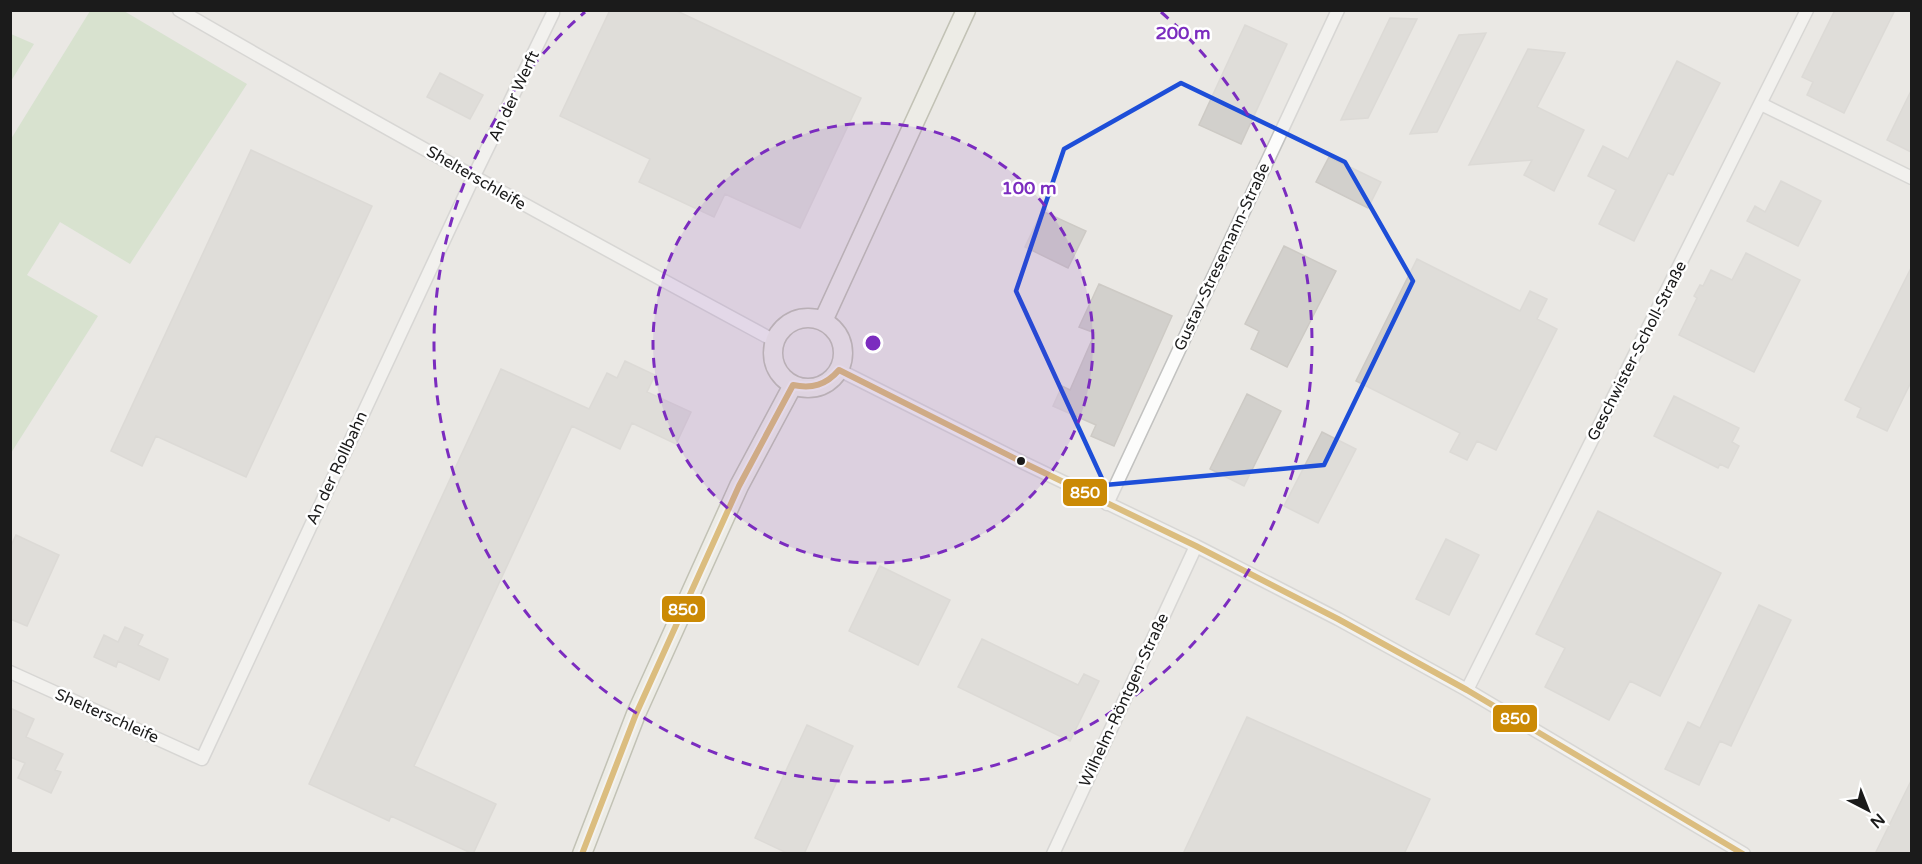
<svg xmlns="http://www.w3.org/2000/svg" width="1922" height="864" font-family="'Varela Round',sans-serif">
<style>
.forest{fill:#c3dbb7}
.building{fill:#d2d0cc;stroke:#cdcac5;stroke-width:1.5}
.lines{fill:none;stroke-linecap:round;stroke-linejoin:round}
.street-casing{stroke:#c2c2c0;stroke-width:15}
.secondary-casing{stroke:#92947c;stroke-width:21}
.street{stroke:#fcfcfb;stroke-width:12}
.secondary{stroke:#f2f2e8;stroke-width:18}
.bus-1-casing{stroke:#fff;stroke-width:10}
.bus-1{stroke:#cb8a05;stroke-width:6}
.marked{fill:none;stroke:#1d4ed8;stroke-width:4.5;stroke-linejoin:round}
.ring{fill:none;stroke:#7b2cbf;stroke-width:3;stroke-dasharray:10 8}
.bus-dot{fill:#1b1b1b;stroke:#fff;stroke-width:2}
.labels{text-anchor:middle;dominant-baseline:central;stroke-width:5;stroke-linejoin:round;paint-order:stroke}
.street-label{font-size:16px;fill:#1b1b1b;stroke:#fff}
.centre{fill:#7b2cbf;stroke:#fff;stroke-width:3}
.ring-label{font-size:18px;text-anchor:middle;font-weight:bold;fill:#7b2cbf;stroke:#fff;stroke-width:5;stroke-linejoin:round;paint-order:stroke}
.line-badge{stroke:#fff;stroke-width:2}
.badge-label{font-size:16px;text-anchor:middle;font-weight:bold;fill:#fff}
</style>
<rect width="100%" height="100%" fill="#eae8e4"/>
<path class="forest" d="M90,11H124L247,84L130,264L60,222L27,275L98,316L11,453V139Z
M11,34L34,44L11,81Z"/>
<path class="building" d="M610,10H675L861,98L800,228L725,194L714,217L639,182L650,159L560,116Z
M1835,10H1895L1844,113L1807,95L1813,82L1802,77Z
M1390,18L1417,19L1368,118L1341,120Z
M1245,25L1287,44L1241,144L1199,125Z
M1486,33L1437,132L1410,134L1459,35Z
M1528,49L1565,53L1537,107L1584,130L1554,191L1524,175L1532,160L1469,165Z
M1677,61L1720,83L1673,175L1668,173L1634,241L1599,224L1616,190L1588,176L1603,146L1628,159Z
M440,73L483,95L470,119L427,97Z
M1911,91V152L1887,140Z
M251,150L372,206L246,477L156,436L142,466L111,451Z
M1329,157L1381,182L1368,208L1316,182Z
M1781,181L1821,201L1798,246L1747,221L1755,206L1765,212Z
M1042,211L1086,231L1068,268L1025,247Z
M1284,246L1336,271L1287,367L1251,349L1259,331L1245,324Z
M1746,253L1800,280L1754,372L1679,335L1697,298L1694,296L1700,285L1703,286L1711,270L1732,280Z
M1417,259L1520,311L1530,291L1547,299L1537,319L1557,329L1496,450L1477,441L1467,460L1450,452L1460,433L1356,381Z
M1911,268V382L1887,431L1857,417L1861,408L1845,400Z
M1099,284L1172,316L1114,446L1091,436L1096,425L1053,406L1062,386L1070,390L1095,333L1079,327Z
M625,361L655,375L647,392L691,412L676,444L632,423L620,449L572,426L414,766L496,804L473,854L391,816L389,821L309,784L501,369L589,409L607,373L617,378Z
M1247,394L1281,411L1244,486L1210,469Z
M1674,396L1739,428L1732,442L1739,446L1728,468L1720,464L1718,468L1654,436Z
M1322,432L1356,449L1318,523L1284,506Z
M1598,511L1721,573L1660,696L1630,681L1609,720L1545,687L1565,648L1536,634Z
M16,535L59,555L27,626L10,619V548Z
M1446,539L1479,555L1449,615L1416,599Z
M880,566L950,600L918,665L849,631Z
M1759,605L1791,620L1731,746L1720,741L1699,785L1665,769L1688,722L1700,728Z
M125,627L143,635L138,645L168,659L159,680L118,661L116,667L94,657L104,635L118,642Z
M982,639L1078,685L1084,674L1099,681L1070,741L958,687Z
M10,708L34,719L26,737L63,754L55,770L61,772L51,793L18,778L25,763L10,757Z
M1247,717L1430,799L1404,854H1183Z
M807,725L853,746L804,854H789L755,838Z
M1911,781V854H1875Z"/>
<g class="lines">
<defs>
<path id="street" d="M179,10C376,124 575,233 775,341
M1761,104L1912,178
M839,370L1024,463L1196,546L1338,619L1467,690L1744,854
M1107,504L1338,10
M10,672L202,759L473,178L553,13
M1467,690L1807,10
M1053,854L1196,546"/>
<path id="secondary" d="M773 353a35 35 0 1 1 70 0a35 35 0 1 1-70 0Z
M823,321L966,10
M582,854L636,714L739,486L793,385"/>
</defs>
<use href="#street" class="street-casing"/>
<use href="#secondary" class="secondary-casing"/>
<use href="#street" class="street"/>
<use href="#secondary" class="secondary"/>
<defs>
<path id="bus-1" d="M582,854L636,714L739,486L793,385C812,389 826,385 839,370L1024,463L1196,546L1338,619L1467,690L1743,854"/>
</defs>
<use href="#bus-1" class="bus-1-casing"/>
<use href="#bus-1" class="bus-1"/>
</g>
<path d="M0 0H1922V864H0ZM1181,83L1345,162L1413,281L1324,465L1105,485L1016,291L1064,149Z" fill="#eae8e4" fill-opacity=".55" fill-rule="evenodd"/>
<path class="marked" d="M1181,83L1345,162L1413,281L1324,465L1105,485L1016,291L1064,149Z"/>
<circle cx="873" cy="343" r="220" fill="#7b2cbf" fill-opacity=".12"/>
<g class="ring">
<circle cx="873" cy="343" r="220"/>
<path d="M1161 12A439 439 0 1 1 585 12"/>
</g>
<circle class="bus-dot" cx="1021" cy="461" r="5"/>
<g class="labels">
<g class="street-label">
<text transform="translate(514 96) rotate(-65)">An der Werft</text>
<text transform="translate(476 178) rotate(30)">Shelterschleife</text>
<text transform="translate(1222 257) rotate(-65)">Gustav-Stresemann-Straße</text>
<text transform="translate(1637 351) rotate(-63)">Geschwister-Scholl-Straße</text>
<text transform="translate(337 468) rotate(-65)">An der Rollbahn</text>
<text transform="translate(1124 700) rotate(-65)">Wilhelm-Röntgen-Straße</text>
<text transform="translate(107 716) rotate(24)">Shelterschleife</text>
</g>
</g>
<circle cx="873" cy="343" r="9" class="centre"/>
<g class="ring-label">
<text x="1183" y="39">200 m</text>
<text x="1029" y="194">100 m</text>
</g>
<g class="line-badge">
<rect x="1062" y="478" width="46" height="29" rx="6" fill="#cb8a05"/>
<rect x="661" y="595" width="45" height="28" rx="6" fill="#cb8a05"/>
<rect x="1492" y="704" width="46" height="29" rx="6" fill="#cb8a05"/>
</g>
<g class="badge-label">
<text x="1085" y="498">850</text>
<text x="683" y="615">850</text>
<text x="1515" y="724">850</text>
</g>
<rect width="1922" height="864" fill="none" stroke="#1b1b1b" stroke-width="24"/>
<g transform="translate(1868 810) rotate(138)" stroke="#ffffff" stroke-width="4.5" paint-order="stroke">
<path d="M0-4.5L10 22L0 15L-10 22Z" fill="#1b1b1b"/>
<text y="-9" font-size="16" font-weight="bold" text-anchor="middle" fill="#1b1b1b">N</text>
</g>
</svg>
